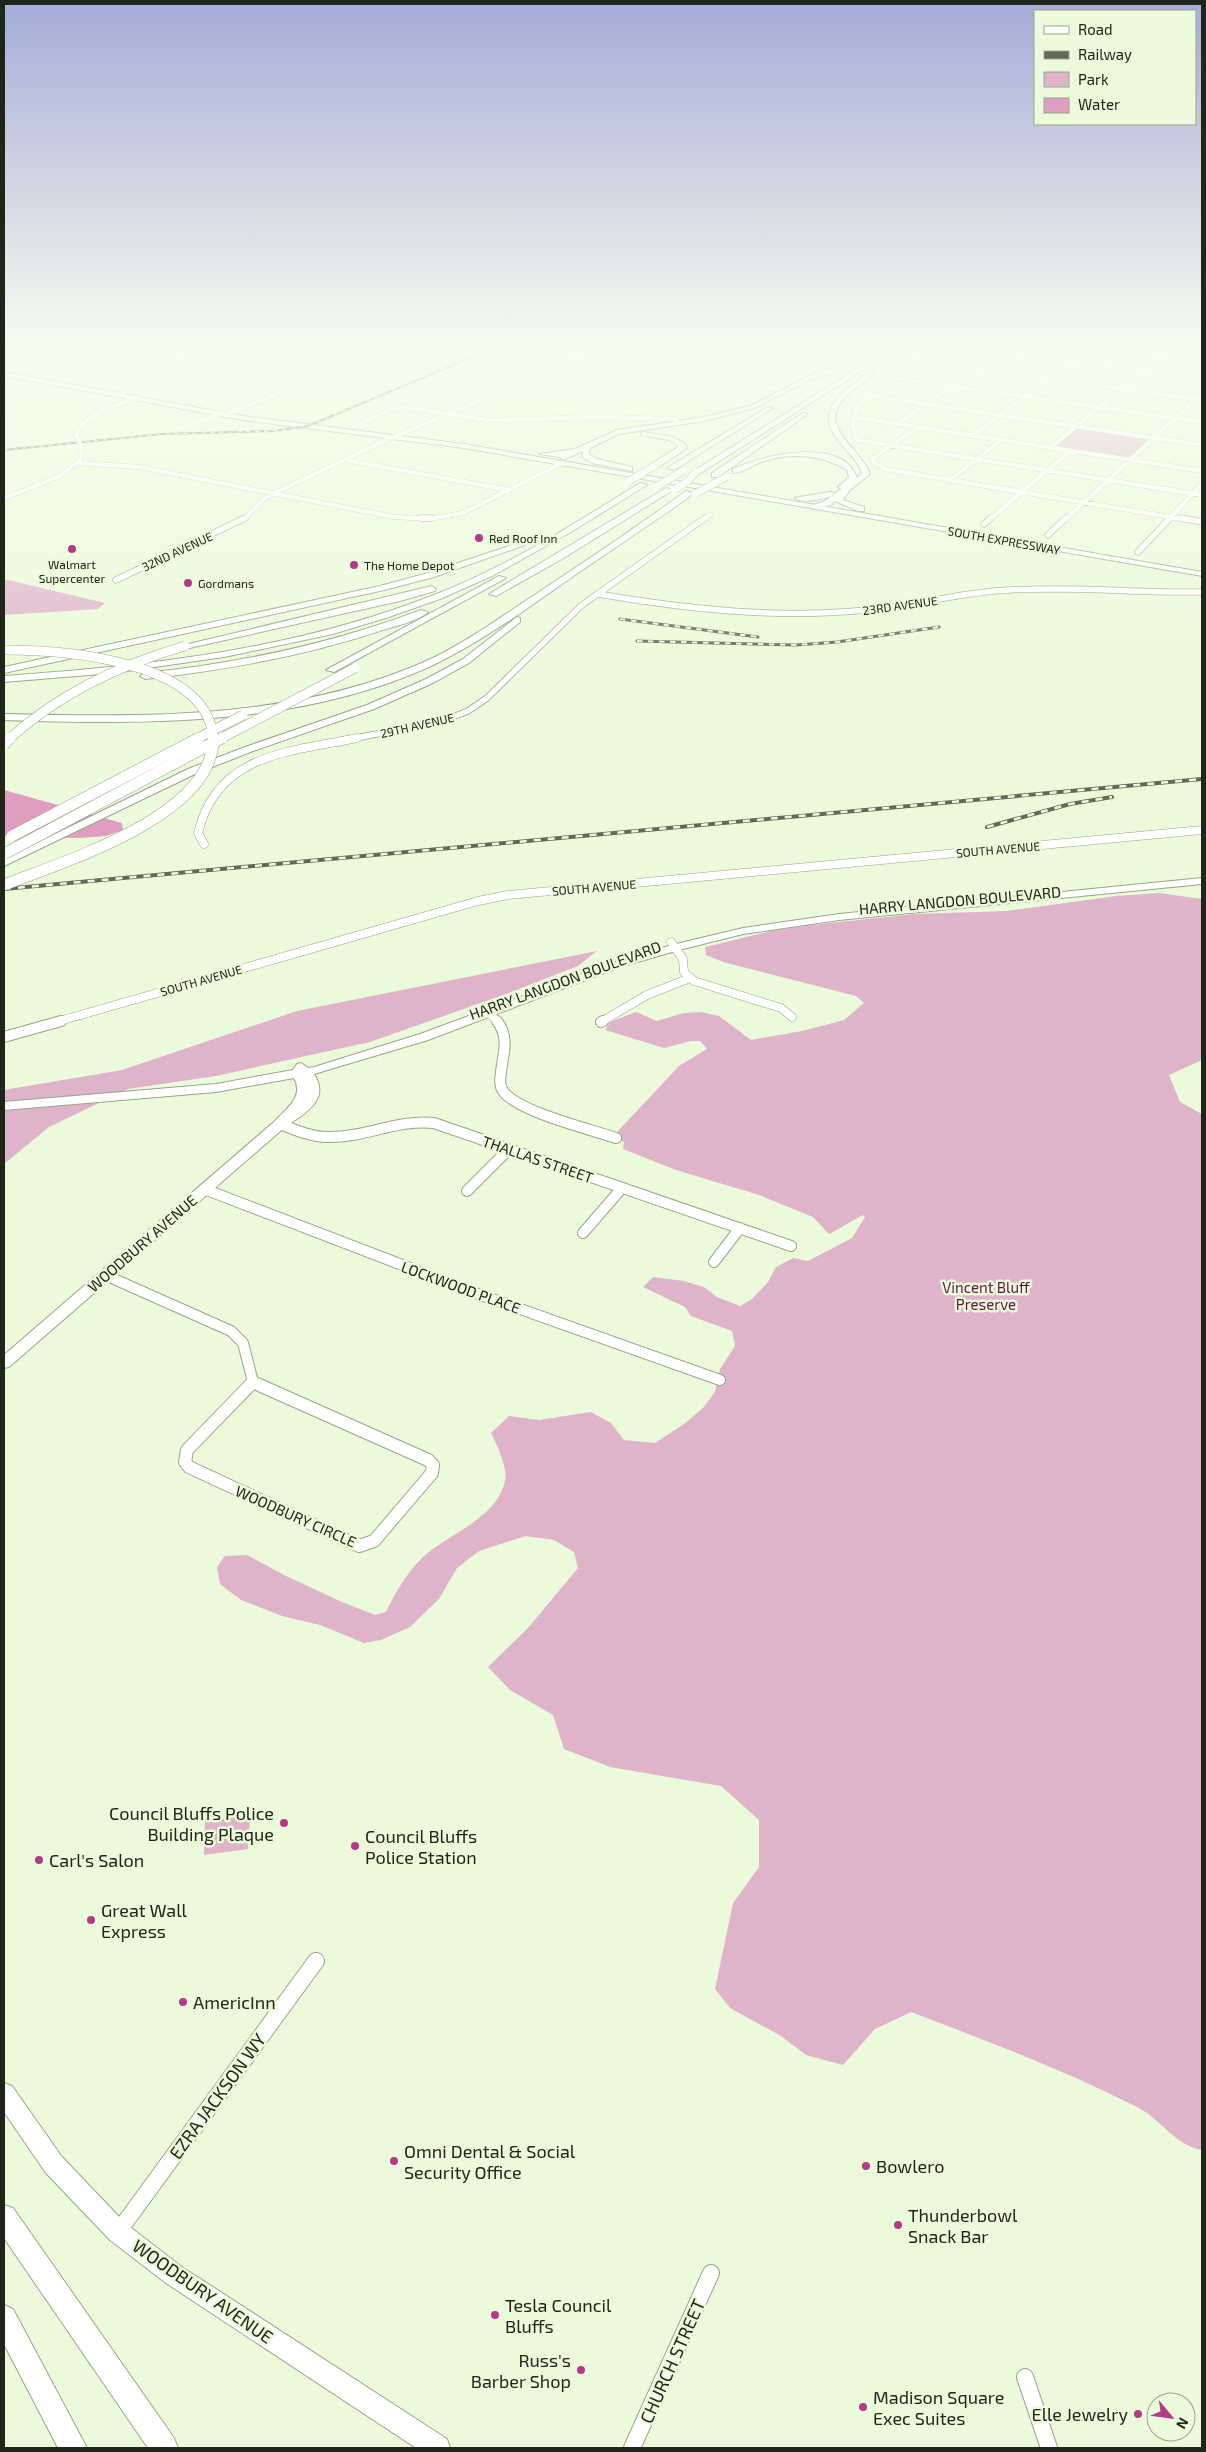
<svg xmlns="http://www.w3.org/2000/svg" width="1206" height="2452" font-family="'Exo 2',sans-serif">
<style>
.green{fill:#dfb4cb}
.water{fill:#df9dc1}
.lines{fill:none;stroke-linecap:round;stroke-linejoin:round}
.minor-far5-casing{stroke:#97a687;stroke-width:5}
.minor-far4-casing{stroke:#97a687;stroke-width:7}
.minor-far3-casing{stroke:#97a687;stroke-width:9}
.minor-far2-casing{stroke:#97a687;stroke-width:12}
.minor-far1-casing{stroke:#97a687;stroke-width:14}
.minor-casing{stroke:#97a687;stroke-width:18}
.major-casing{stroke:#97a687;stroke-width:2}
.highway-casing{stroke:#97a687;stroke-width:2}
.minor-far5{stroke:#fff;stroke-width:4.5}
.minor-far4{stroke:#fff;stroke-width:5.5}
.minor-far3{stroke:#fff;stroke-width:8}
.minor-far2{stroke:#fff;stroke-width:10}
.minor-far1{stroke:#fff;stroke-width:12}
.minor{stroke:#fff;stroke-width:16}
.major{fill:#fff;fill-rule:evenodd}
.highway{fill:#fff;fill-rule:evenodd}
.rail-far2-casing{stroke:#616957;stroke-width:2}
.rail-far1-casing{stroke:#616957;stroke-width:3}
.rail-casing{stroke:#616957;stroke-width:4}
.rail-far2{stroke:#ebfada;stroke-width:1;stroke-dasharray:4.5;stroke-linecap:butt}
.rail-far1{stroke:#ebfada;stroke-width:2;stroke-dasharray:5.5;stroke-linecap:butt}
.rail{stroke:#ebfada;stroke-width:2.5;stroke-dasharray:7;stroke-linecap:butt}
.minor-bridge-casing{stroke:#97a687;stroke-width:5;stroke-linecap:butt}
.highway-bridge-far2-casing{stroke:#97a687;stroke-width:8;stroke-linecap:butt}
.highway-bridge-far1-casing{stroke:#97a687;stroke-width:10;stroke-linecap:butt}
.highway-bridge-casing{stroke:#97a687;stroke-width:12;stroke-linecap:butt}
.minor-bridge{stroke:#fff;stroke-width:4.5}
.highway-bridge-far2{stroke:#fff;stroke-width:7}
.highway-bridge-far1{stroke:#fff;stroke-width:9}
.highway-bridge{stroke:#fff;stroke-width:11}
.poi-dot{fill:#b53989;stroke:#ebfada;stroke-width:2}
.labels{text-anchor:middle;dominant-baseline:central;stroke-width:5;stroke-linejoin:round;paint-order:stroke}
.far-poi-label{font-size:12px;fill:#202519;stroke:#ebfada;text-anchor:start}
.far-street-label{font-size:12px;fill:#202519;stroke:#ebfada}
.street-label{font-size:15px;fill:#202519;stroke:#ebfada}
.park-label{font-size:15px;fill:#601446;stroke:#ebfada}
.near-poi-label{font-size:18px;fill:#202519;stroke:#ebfada;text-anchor:start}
.near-street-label{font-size:18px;fill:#202519;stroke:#ebfada}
</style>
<rect width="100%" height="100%" fill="#ebfada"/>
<path class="green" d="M1075,427L1153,438L1130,460L1050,448Z
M4,579L105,603L98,609L4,615Z
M1159,893L1202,899V1060L1169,1075L1180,1102L1202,1114V2150C1174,2145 1161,2119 1137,2107C1064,2070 987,2041 911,2012L875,2029L843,2065L806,2055L781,2036L730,2008L715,1989L733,1903L759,1867V1820L721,1786L610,1767L564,1749L553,1715L510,1690L488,1667L528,1628L578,1568L574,1552L554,1540L526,1536L479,1551L457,1568L439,1599L410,1627L381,1640L364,1643L320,1625L282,1616L241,1600L220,1584L217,1567L225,1556L247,1555L284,1575L342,1602L375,1615L386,1612C395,1593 405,1576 419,1561C445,1534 496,1521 505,1481C508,1468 497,1445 491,1433L509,1416L539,1420L591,1412L611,1423L624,1440L655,1443L684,1424L703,1408L715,1392L720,1369L735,1346L732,1331L691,1316L685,1307L643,1287L653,1277L684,1281L704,1287L717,1297L740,1306L752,1299L768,1282L776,1267L793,1258L808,1261L852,1238L865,1217L863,1215L829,1234L813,1217L759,1195L676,1170L623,1149L624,1142L616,1138L618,1131L679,1066L707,1049L700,1041H691L664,1048L605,1030L610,1022L636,1012L657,1021L684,1013L701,1012L719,1016L751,1040L802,1031L844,1020L864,1003L856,996L723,962L706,955L705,947L771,931L811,925L915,914L1006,911L1116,896Z
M597,951L578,966L506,994L370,1042L216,1076L128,1089L49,1127L4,1164V1090L122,1070L297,1011Z
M250,1816L248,1849L204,1855L205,1820Z"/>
<path class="water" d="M4,790L122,823L123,830L106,836L79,838L4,836Z"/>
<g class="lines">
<defs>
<path id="minor-far5" d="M827,348L845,351
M932,348C907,363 853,391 853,425C853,430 856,435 857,440L1202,495
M976,348L1202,379
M1118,348L1202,359
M50,354L68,348
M572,358L775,388
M913,360L1202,400
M888,377L1202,422
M116,395L212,359L151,348
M865,395L1202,445
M473,405L592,348
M225,415L393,348
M853,417L1202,471
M897,424L1006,350
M354,426L393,409L405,407L487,420L598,417L676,419
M918,427L873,458V462L885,469L1188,520
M175,429L222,413
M972,436L1090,348
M78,438L76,435C86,411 115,406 137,398
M1050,448L1163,354
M345,460L509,490
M78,463L139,467L394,517L429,519L463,513L562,463
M949,481L1001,440
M4,498L58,477L80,460L82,448
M243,520L266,497L384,441L479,401
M703,520L710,515
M989,520L1070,451
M1065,520L1198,397
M1168,520L1202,484"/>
<path id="minor-far4" d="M420,518H432
M1181,518L1202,522
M984,524L991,518
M1048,535L1066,518
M1138,552L1170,518
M116,580L245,518
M598,594C687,609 776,619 866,610C914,606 961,592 1009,590C1073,586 1137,593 1202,592
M351,739L443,721L468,711L487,698L582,605L705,518"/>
<path id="minor-far3" d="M204,844L198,833C217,753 290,752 357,738
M671,942L683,959L684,972L694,981L781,1008L792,1017
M484,1008L498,1022
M56,1022L478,901L508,895L1202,830
M601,1022L647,995L690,978"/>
<path id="minor-far2" d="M497,1021C510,1038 503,1053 501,1072C500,1079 499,1085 503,1091C518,1112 590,1129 616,1138
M601,1022L603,1021
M4,1037L61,1021
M280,1124C295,1130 311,1137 328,1137C364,1138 397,1119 434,1123L791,1246
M204,1189L478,1294L720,1380
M467,1191L509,1149
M583,1233L622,1188
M714,1262L740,1228
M105,1275L231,1331L243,1343L253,1382
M250,1385L253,1382L260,1385"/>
<path id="minor-far1" d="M251,1384L187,1450L185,1462L189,1467L359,1546L374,1541L432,1473L433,1465L428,1460L257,1384"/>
<path id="minor" d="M118,2232L316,1961
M1025,2377L1049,2448
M632,2448L711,2273"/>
<path id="major" d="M4,372L243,416L464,444L1202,572V576L464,448L243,420L4,376Z
M1202,878V884L839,920L743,934L679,950L620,967L428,1040L314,1074C331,1100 304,1114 285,1127L9,1367L4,1368V1355L275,1121C288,1107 304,1097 294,1078L216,1092L4,1110V1102L216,1084L293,1070L297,1064L301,1063L308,1068L314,1067L420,1034L612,963L672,945L743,928L839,914Z
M4,2083L12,2086L62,2157L126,2224L182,2267L447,2439L450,2448H416L166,2283L110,2240L46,2173L4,2112Z"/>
<path id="highway" d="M865,348H873L831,374L815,377L754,408L704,421L619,434L590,448L589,454L597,459L632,467V471L592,463L582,457L583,451L563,460L560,457L539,454L575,449L617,430L704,417L750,406L811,375L835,367Z
M890,348H898L699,474L692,472Z
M871,369L876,370C867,381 854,388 844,398C817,428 861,448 870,474L849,491L843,500L864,507V511H858L835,501L831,505L813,509V505L825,501L841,489L838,487L849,477L847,470C820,454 788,452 759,463C751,466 742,473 733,473V469C762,455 843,436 857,478L862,473L860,468C854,457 844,448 836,438C813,405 851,389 871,369Z
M768,407L773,408L674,470L667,468Z
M803,413L808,414L718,477H712V473Z
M643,432L673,437L685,444L687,448L659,467H653V463L679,446L669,440L641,435Z
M640,483L647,485L571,532L494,575L440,599L389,617L333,634L224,657L113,673L4,682V676C150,666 297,649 434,595C507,567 574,524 640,483Z
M666,488L673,490L562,559L496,596L489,594Z
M686,491L693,493C683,503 668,511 656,520C629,538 602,557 575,575C529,607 482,642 431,666C300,726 145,725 4,720V714C145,717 292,720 424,662C462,645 496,620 530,598C583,563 635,528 686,491Z
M830,492H833V496C822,499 804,504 794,498Z
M518,543L525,545L434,577L384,590L4,673V667L380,586L428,573Z
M499,576L506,578L334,672L326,670Z
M432,586L436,589L435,591L400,601L185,649L180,646Z
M421,610L428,612C418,621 396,626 383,630C305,656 226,670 145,679L140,676L145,673C240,663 331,644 421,610Z
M517,617L520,618V622L469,663L433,683L374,709L253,751L195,774L4,866V859L188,769L245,747L367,705L426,679L463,659Z
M4,2205L13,2208L174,2438L178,2448H148L4,2238Z
M4,2305L13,2309L87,2448H58L4,2344Z"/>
</defs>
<use href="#minor-far5" class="minor-far5-casing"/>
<use href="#minor-far4" class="minor-far4-casing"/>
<use href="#minor-far3" class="minor-far3-casing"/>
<use href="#minor-far2" class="minor-far2-casing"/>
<use href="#minor-far1" class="minor-far1-casing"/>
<use href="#minor" class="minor-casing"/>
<use href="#major" class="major-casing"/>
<use href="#highway" class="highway-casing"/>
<use href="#minor-far5" class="minor-far5"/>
<use href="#minor-far4" class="minor-far4"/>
<use href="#minor-far3" class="minor-far3"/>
<use href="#minor-far2" class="minor-far2"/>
<use href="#minor-far1" class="minor-far1"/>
<use href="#minor" class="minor"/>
<use href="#major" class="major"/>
<use href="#highway" class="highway"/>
<defs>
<path id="rail-far2" d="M655,348L675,351
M668,348L722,356
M4,450L162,434L273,431L308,426L494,348"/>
<path id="rail-far1" d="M620,619L758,637
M637,641L796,645L837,642L939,627"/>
<path id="rail" d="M987,827L1070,804L1112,797
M4,889L1202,779"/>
</defs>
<use href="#rail-far2" class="rail-far2-casing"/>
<use href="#rail-far1" class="rail-far1-casing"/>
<use href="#rail" class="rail-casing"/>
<use href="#rail-far2" class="rail-far2"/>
<use href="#rail-far1" class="rail-far1"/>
<use href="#rail" class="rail"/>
<defs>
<path id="minor-bridge" d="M78,438L82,448"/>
<path id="highway-bridge-far2" d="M626,483L656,465
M656,487L684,470
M674,490L688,481L696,472
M695,494L726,477"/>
<path id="highway-bridge-far1" d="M4,650C62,650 209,660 213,739
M9,739C60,693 119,665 185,646
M196,739L243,715
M220,739L355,668"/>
<path id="highway-bridge" d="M4,744L10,738
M12,836L199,738
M4,854L222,738
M4,885C62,862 215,816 213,738"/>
</defs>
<use href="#minor-bridge" class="minor-bridge-casing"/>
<use href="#highway-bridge-far2" class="highway-bridge-far2-casing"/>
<use href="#highway-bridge-far1" class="highway-bridge-far1-casing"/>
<use href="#highway-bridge" class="highway-bridge-casing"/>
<use href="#minor-bridge" class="minor-bridge"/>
<use href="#highway-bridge-far2" class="highway-bridge-far2"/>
<use href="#highway-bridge-far1" class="highway-bridge-far1"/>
<use href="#highway-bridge" class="highway-bridge"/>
</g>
<linearGradient id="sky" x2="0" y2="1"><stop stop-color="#a4abd8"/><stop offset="0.5" stop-color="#f6fdee"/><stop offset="1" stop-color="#f6fdee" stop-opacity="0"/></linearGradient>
<rect width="1206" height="691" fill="url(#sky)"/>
<g class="poi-dot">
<circle cx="479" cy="538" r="5"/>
<circle cx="72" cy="549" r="5"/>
<circle cx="354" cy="565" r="5"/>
<circle cx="188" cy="583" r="5"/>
<circle cx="284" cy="1823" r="5"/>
<circle cx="355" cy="1846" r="5"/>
<circle cx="39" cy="1860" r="5"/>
<circle cx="91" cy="1920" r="5"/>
<circle cx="183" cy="2002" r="5"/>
<circle cx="394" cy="2161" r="5"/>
<circle cx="866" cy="2166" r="5"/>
<circle cx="898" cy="2225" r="5"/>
<circle cx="495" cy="2315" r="5"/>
<circle cx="581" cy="2370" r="5"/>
<circle cx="863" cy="2407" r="5"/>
<circle cx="1138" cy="2414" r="5"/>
</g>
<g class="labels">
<g class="far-poi-label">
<text x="489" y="538">Red Roof Inn</text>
<text x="72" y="564" text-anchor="middle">Walmart<tspan x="72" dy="14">Supercenter</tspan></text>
<text x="364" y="565">The Home Depot</text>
<text x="198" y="583">Gordmans</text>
</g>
<g class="far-street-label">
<text transform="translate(1004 540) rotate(10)">SOUTH EXPRESSWAY</text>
<text transform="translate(177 551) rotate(-25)">32ND AVENUE</text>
<text transform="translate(900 605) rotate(-8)">23RD AVENUE</text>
<text transform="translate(417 725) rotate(-13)">29TH AVENUE</text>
<text transform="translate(998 849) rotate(-5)">SOUTH AVENUE</text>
<text transform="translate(594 887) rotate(-5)">SOUTH AVENUE</text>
<text transform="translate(201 980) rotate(-16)">SOUTH AVENUE</text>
</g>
<g class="street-label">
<text transform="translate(960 900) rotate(-5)">HARRY LANGDON BOULEVARD</text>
<text transform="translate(565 980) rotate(-20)">HARRY LANGDON BOULEVARD</text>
<text transform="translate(538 1159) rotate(19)">THALLAS STREET</text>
<text transform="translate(142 1243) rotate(-41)">WOODBURY AVENUE</text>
<text transform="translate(461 1287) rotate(20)">LOCKWOOD PLACE</text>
<text transform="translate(296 1516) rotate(24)">WOODBURY CIRCLE</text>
</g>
<g class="park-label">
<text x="986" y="1287">Vincent Bluff<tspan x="986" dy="17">Preserve</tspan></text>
</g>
<g class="near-poi-label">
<text x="274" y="1813" text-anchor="end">Council Bluffs Police<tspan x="274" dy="21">Building Plaque</tspan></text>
<text x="365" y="1836">Council Bluffs<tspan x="365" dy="21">Police Station</tspan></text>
<text x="49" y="1860">Carl's Salon</text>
<text x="101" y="1910">Great Wall<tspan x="101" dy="21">Express</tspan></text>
<text x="193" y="2002">AmericInn</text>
<text x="404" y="2151">Omni Dental &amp; Social<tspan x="404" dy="21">Security Office</tspan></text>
<text x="876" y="2166">Bowlero</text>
<text x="908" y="2215">Thunderbowl<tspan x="908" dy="21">Snack Bar</tspan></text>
<text x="505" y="2305">Tesla Council<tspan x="505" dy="21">Bluffs</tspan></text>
<text x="571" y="2360" text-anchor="end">Russ's<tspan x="571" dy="21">Barber Shop</tspan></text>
<text x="873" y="2397">Madison Square<tspan x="873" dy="21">Exec Suites</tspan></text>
<text x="1128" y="2414" text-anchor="end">Elle Jewelry</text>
</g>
<g class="near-street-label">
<text transform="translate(217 2096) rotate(-54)">EZRA JACKSON WY</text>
<text transform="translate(203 2291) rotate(35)">WOODBURY AVENUE</text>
<text transform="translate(672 2361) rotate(-66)">CHURCH STREET</text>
</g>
</g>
<rect width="1206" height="2452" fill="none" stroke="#202519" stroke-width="10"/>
<rect x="1034" y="10" width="162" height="115" fill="#ebfada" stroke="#9aa58d"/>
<rect x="1044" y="26" width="25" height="8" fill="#ffffff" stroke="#9aa58d"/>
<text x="1078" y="35" font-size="15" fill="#202519">Road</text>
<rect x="1044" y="51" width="25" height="8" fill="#616957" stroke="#9aa58d"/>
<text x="1078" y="60" font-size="15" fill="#202519">Railway</text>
<rect x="1044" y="72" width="25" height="15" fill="#dfb4cb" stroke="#9aa58d"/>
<text x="1078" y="85" font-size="15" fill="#202519">Park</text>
<rect x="1044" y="98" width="25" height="15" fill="#df9dc1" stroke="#9aa58d"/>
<text x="1078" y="110" font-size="15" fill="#202519">Water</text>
<g transform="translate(1171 2417) rotate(119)"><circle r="24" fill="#ebfada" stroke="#9aa58d"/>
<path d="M0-4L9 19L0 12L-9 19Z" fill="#b53989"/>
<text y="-8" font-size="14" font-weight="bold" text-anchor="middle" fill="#202519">N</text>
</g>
</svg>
